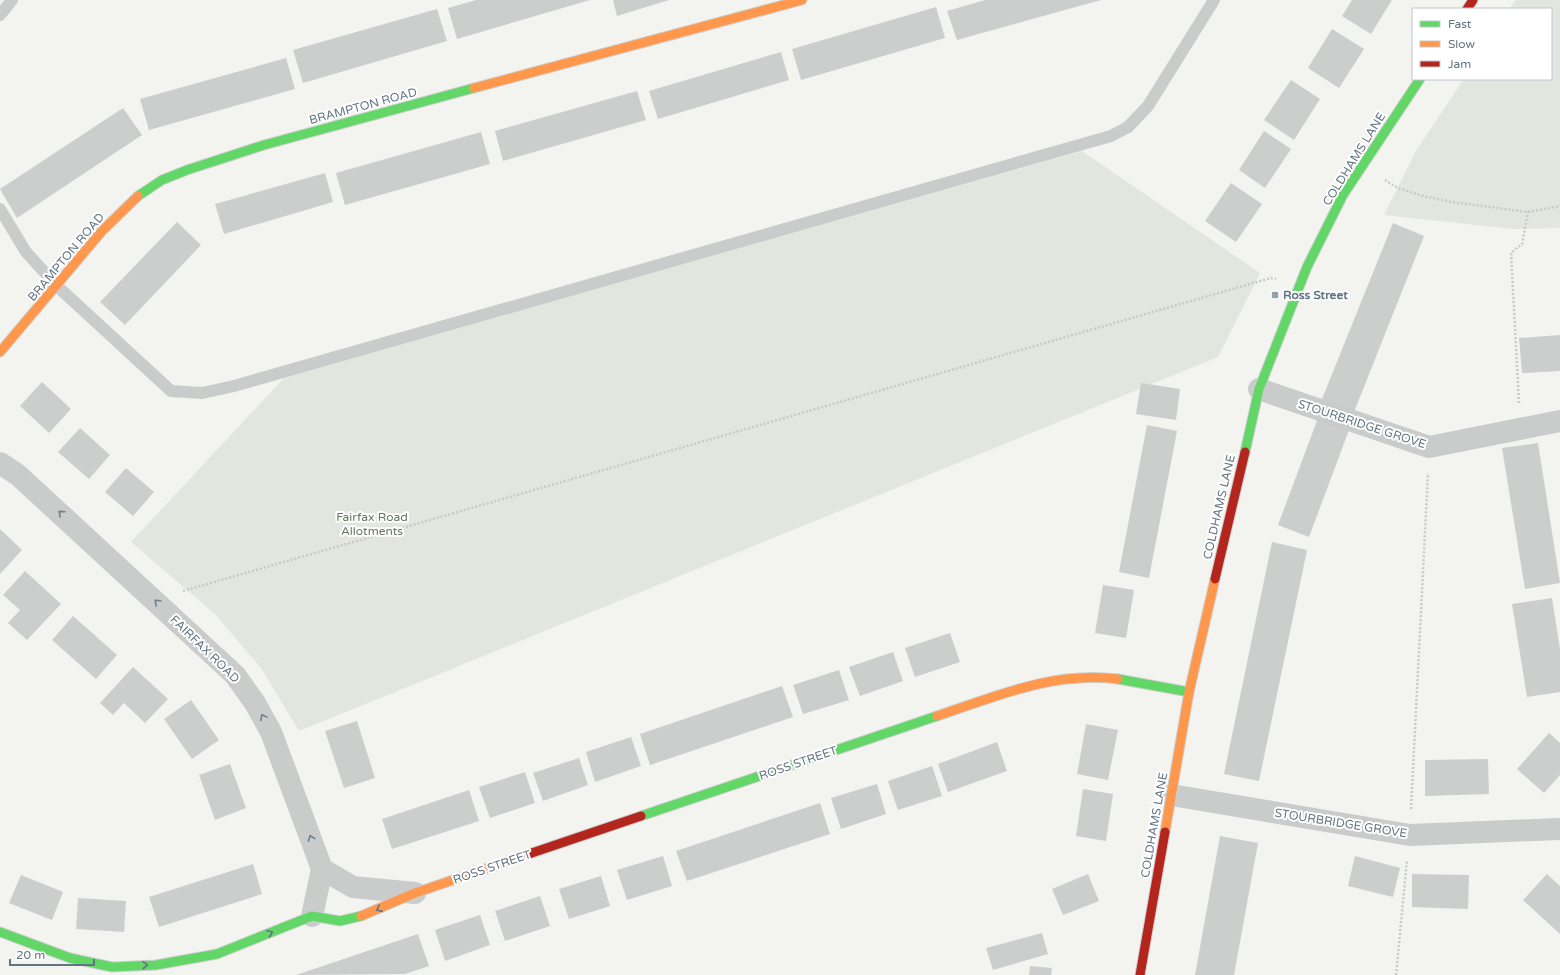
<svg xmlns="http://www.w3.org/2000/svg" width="1560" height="975" font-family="'Varela Round',sans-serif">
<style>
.green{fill:#e2e6de}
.building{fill:#cccece}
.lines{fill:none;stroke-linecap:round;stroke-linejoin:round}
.fast-casing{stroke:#cfd1d0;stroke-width:11}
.slow-casing{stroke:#cfd1d0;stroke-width:11}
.jam-casing{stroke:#cfd1d0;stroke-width:11}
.path{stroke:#c8c9c9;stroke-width:2.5;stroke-dasharray:2 2;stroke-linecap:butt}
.lane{stroke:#cacccc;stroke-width:12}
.street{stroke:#cacccc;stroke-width:22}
.fast{stroke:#63d668;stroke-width:9}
.slow{stroke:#ff974d;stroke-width:9}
.jam{stroke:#b3261e;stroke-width:9}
.oneway{stroke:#6c7e89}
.oneway2{stroke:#627582}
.poi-dot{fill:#95a1a8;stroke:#fff;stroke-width:1.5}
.labels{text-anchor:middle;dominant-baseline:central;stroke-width:4;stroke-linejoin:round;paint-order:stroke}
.street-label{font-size:12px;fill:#627582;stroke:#fff}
.poi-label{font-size:12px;font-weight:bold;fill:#627582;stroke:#fff;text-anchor:start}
.park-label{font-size:12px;fill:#677961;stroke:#fff}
</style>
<rect width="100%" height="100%" fill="#f3f3f0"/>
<path class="green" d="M1515,0H1560V228L1512,229L1384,215L1416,151L1464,79H1551V9H1510Z
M1082,151L1260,273L1218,357L299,731L261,668L215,614L131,542L284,378Z"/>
<path class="building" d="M476,0H590L457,39L448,8Z
M613,0H669L617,16Z
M985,0H1101L957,40L947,11Z
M1352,0H1392L1371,34L1342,16Z
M936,7L945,38L801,80L792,49Z
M437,9L447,41L303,83L293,50Z
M1332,29L1364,49L1339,88L1308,68Z
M781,52L789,80L658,119L649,91Z
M286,58L295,89L149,130L140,99Z
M1291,80L1320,99L1294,140L1264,120Z
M637,91L646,120L503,161L495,131Z
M123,108L142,135L17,218L0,189Z
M1264,131L1291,149L1265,188L1239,170Z
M481,132L490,164L345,205L336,173Z
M325,173L333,202L224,234L215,204Z
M1231,183L1262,204L1236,242L1205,221Z
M177,222L201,245L125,325L100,302Z
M1393,223L1424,236L1354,412L1322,399Z
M1560,335V371L1522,373L1519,338Z
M42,382L71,409L49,433L20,406Z
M1141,383L1180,389L1176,420L1136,414Z
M1318,418L1349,430L1309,537L1278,525Z
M1147,425L1177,431L1149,578L1119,572Z
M80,428L110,455L89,479L58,452Z
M1538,443L1560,583L1525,589L1502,448Z
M126,468L154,492L133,516L105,492Z
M0,529L22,550L0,574Z
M1272,542L1307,550L1259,781L1224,774Z
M25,571L61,604L27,640L8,623L20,610L3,595Z
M1103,585L1134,590L1126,638L1095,633Z
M1552,598L1560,649V692L1527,697L1512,604Z
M73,616L117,655L96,679L52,640Z
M950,633L960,662L915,677L905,648Z
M893,652L903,681L860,696L849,667Z
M133,667L168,699L145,723L124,703L113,715L100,703Z
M839,670L849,700L803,714L793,685Z
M782,686L793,717L650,765L640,734Z
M191,700L219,740L192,759L164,719Z
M357,721L375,778L344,788L325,731Z
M1086,724L1118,730L1108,780L1077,774Z
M1549,733L1560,743V775L1544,793L1517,769Z
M631,737L641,766L595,782L586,752Z
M997,742L1007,771L948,792L938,764Z
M579,758L588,785L543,801L533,773Z
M1488,759L1489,794L1425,796V760Z
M230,764L246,808L215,820L199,775Z
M932,766L942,796L898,810L888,781Z
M525,772L535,803L490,818L479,787Z
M877,784L886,814L841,829L831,798Z
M1083,789L1113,794L1106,841L1076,836Z
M469,790L479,821L392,849L382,819Z
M820,803L830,834L687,881L676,851Z
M1220,836L1258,843L1234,975H1195Z
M663,856L672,886L627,900L617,870Z
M1355,856L1400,868L1393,897L1348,886Z
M253,864L262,894L159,927L149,897Z
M1088,874L1099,901L1063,915L1052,889Z
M1412,874L1469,875L1468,909L1412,907Z
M1547,874L1560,886V934L1523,900Z
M21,875L63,892L52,920L9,903Z
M601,876L610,906L569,919L559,889Z
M540,896L550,926L505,941L495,911Z
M78,898L126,901L124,932L76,929Z
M480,915L490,945L445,961L435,930Z
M1042,933L1048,954L993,970L986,948Z
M418,934L429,966L405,974L296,975Z
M1030,966L1052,968L1051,975H1029Z"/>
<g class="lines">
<defs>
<path id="fast" d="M138,196L162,180L187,170L264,145L474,88
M1245,452L1259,389L1307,267L1343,195L1420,79
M1118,679L1189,692
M641,816L937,716
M0,932L70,958L112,967L156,965L217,954L312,916L340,921L361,916"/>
<path id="slow" d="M474,88L802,0
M0,352L102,231L138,196
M937,716C997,696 1053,671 1118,679
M1165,832L1189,692L1215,579
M361,916L415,893L517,858"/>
<path id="jam" d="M1467,9L1473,0
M1215,579L1245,452
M517,858L641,816
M1140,975L1165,832"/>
</defs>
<use href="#fast" class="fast-casing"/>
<use href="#slow" class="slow-casing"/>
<use href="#jam" class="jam-casing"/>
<path class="path" d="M1385,180L1398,188L1423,196L1452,202L1528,212L1560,206
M1519,403L1511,253L1522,244L1528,212
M183,591L1271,278L1276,279
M1411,809L1428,473
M1396,975L1407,860"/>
<path class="lane" d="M0,15L12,0
M0,209L26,252L57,286L171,391L202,393L234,386L1111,136L1128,127L1148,106L1214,0"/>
<path class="street" d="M1259,389L1429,447L1560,421
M0,463L18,475L235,675L255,703L271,732L322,869L312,916
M1171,795L1410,835L1560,829
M322,869L353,887L415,893"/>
<use href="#fast" class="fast"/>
<use href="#slow" class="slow"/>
<use href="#jam" class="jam"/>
</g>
<defs><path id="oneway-chevron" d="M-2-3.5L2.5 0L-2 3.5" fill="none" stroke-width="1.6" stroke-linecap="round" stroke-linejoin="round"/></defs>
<g class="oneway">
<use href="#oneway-chevron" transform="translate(61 513) rotate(-138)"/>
<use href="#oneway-chevron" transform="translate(157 602) rotate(-137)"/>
<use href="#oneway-chevron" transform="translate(263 717) rotate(-118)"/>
<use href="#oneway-chevron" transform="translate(311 838) rotate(-111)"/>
</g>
<g class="oneway2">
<use href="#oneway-chevron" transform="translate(379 909) rotate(156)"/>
<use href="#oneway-chevron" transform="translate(270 933) rotate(-22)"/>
<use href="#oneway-chevron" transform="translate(145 965) rotate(-3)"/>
</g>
<rect class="poi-dot" x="1271" y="291" width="8" height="8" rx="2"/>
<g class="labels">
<g class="street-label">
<text transform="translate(363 106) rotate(-15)">BRAMPTON ROAD</text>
<text transform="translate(1354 159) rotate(-58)">COLDHAMS LANE</text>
<text transform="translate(66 257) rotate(-50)">BRAMPTON ROAD</text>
<text transform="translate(1362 424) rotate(18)">STOURBRIDGE GROVE</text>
<text transform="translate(1219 507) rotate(-77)">COLDHAMS LANE</text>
<text transform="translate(205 649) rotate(44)">FAIRFAX ROAD</text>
<text transform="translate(798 763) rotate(-19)">ROSS STREET</text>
<text transform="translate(1341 823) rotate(9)">STOURBRIDGE GROVE</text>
<text transform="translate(1154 825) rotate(-80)">COLDHAMS LANE</text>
<text transform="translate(492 867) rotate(-19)">ROSS STREET</text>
</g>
<g class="poi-label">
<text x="1283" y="295">Ross Street</text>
</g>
<g class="park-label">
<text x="372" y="517">Fairfax Road<tspan x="372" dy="14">Allotments</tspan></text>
</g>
</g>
<rect x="1412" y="8" width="140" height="72" fill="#ffffff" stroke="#c0c8cd"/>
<rect x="1420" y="21" width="20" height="6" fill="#63d668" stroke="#c0c8cd"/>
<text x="1448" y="28" font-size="12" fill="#627582">Fast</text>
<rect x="1420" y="41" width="20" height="6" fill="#ff974d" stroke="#c0c8cd"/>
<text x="1448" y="48" font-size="12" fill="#627582">Slow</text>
<rect x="1420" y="61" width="20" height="6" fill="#b3261e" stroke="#c0c8cd"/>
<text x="1448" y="68" font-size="12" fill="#627582">Jam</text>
<path d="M10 959v6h84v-6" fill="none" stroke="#627582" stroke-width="2"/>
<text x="16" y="959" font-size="12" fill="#627582" stroke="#ffffff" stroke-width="3" paint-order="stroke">20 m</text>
</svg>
